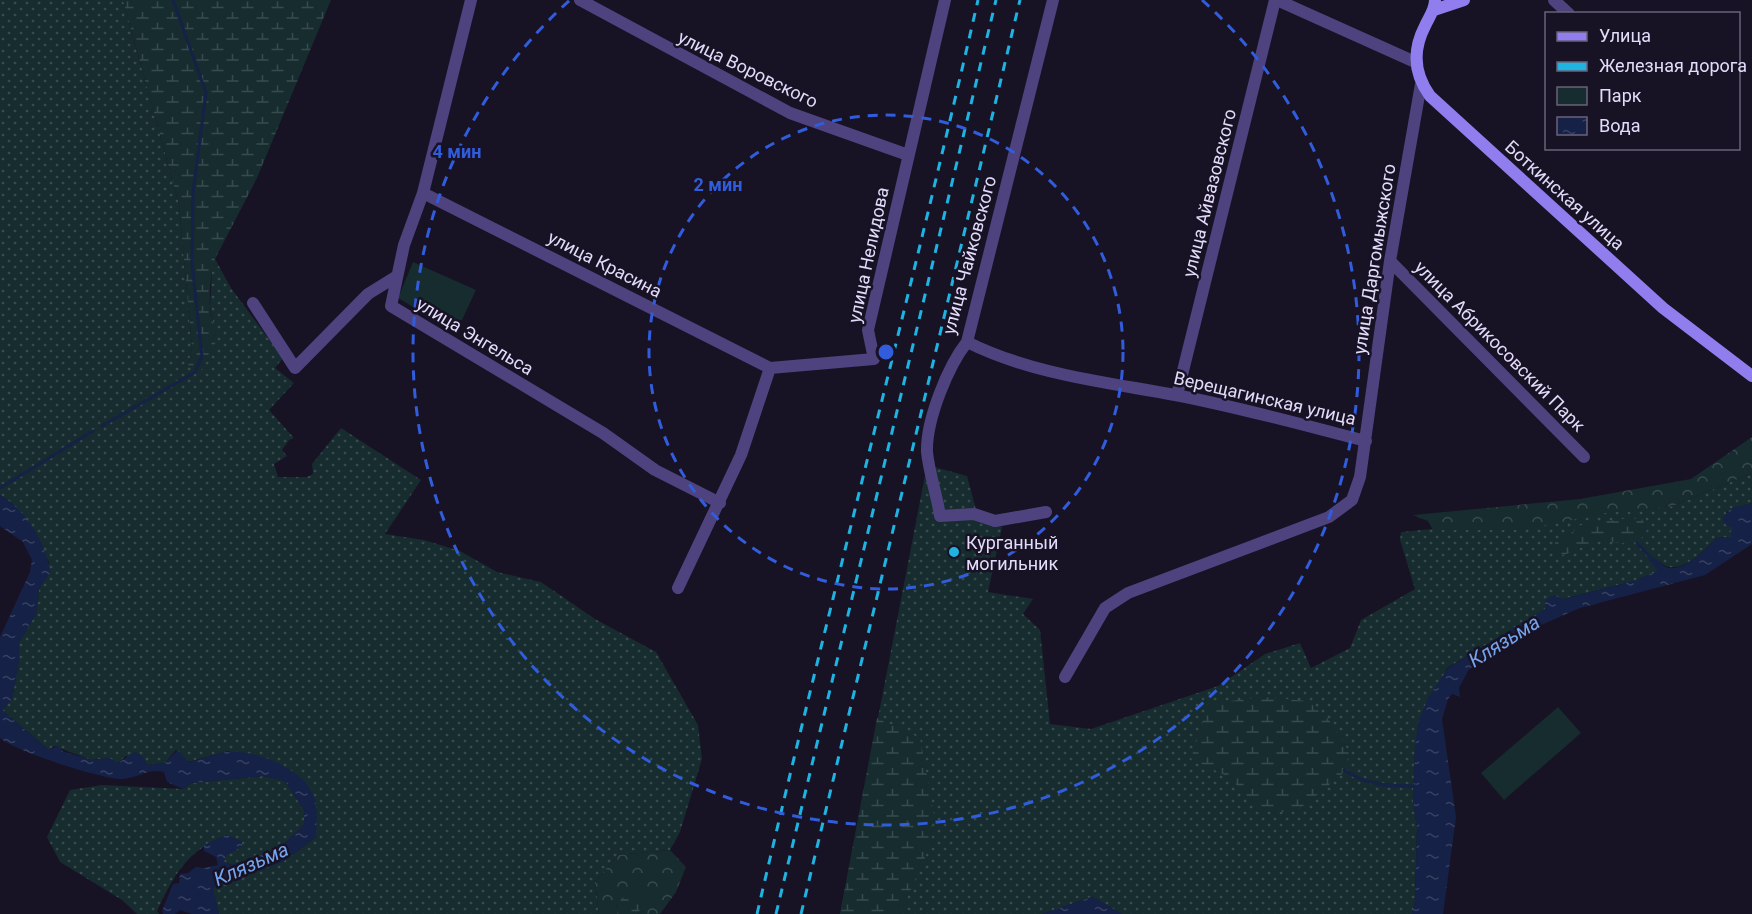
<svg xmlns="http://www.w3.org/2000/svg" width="1752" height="914" font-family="Roboto,sans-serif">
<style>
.grass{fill:url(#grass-dots)}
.forest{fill:url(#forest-crowns)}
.wetland{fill:url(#wetland-marsh)}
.green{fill:#162c2e}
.water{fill:url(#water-ripples)}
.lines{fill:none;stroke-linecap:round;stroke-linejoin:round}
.stream{stroke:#152146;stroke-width:3}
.street{stroke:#4e437e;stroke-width:12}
.secondary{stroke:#907eee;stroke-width:12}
.rail{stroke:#1fb3e2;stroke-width:3;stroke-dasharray:9 8;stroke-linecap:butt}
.ring{fill:none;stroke:#315cdb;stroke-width:3;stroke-dasharray:10 8}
.poi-dot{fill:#1fb3e2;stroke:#181225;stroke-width:2}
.labels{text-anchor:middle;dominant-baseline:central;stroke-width:5;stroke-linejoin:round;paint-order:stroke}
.street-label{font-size:18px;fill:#e3dbfa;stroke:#181225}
.poi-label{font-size:18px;fill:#e3dbfa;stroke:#181225;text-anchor:start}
.water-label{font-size:20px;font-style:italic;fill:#76a5ed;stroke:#181225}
.centre{fill:#315cdb;stroke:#181225;stroke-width:3}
.ring-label{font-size:18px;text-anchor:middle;font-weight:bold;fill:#315cdb;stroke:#181225;stroke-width:5;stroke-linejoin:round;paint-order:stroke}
</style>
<defs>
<pattern id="grass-dots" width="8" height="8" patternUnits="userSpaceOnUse" patternTransform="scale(1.5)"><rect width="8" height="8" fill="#162c2e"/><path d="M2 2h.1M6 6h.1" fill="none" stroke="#384a4d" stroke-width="1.8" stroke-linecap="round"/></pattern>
<pattern id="forest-crowns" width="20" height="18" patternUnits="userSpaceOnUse" patternTransform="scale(1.5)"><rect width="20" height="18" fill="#162c2e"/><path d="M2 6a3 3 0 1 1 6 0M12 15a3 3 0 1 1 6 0" fill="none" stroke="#384a4d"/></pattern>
<pattern id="wetland-marsh" width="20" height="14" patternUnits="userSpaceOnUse" patternTransform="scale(1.5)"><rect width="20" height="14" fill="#162c2e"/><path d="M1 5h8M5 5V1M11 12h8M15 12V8" fill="none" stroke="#384a4d"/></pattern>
<pattern id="water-ripples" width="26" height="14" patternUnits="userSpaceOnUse" patternTransform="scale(1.5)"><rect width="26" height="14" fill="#152146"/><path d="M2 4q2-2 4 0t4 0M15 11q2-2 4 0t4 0" fill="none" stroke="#374162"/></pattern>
</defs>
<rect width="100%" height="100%" fill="#181225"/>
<path class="grass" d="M0,0H123L179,204L192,348L188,366L204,362L216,337L210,307L212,270L215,259L231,288L283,358L275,368L294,383L269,410L294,438L289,440L282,450L287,456L274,464L278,477H307L313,474L312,464L341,428L421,480L385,534L424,540L460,551L497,572L541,582L595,619L656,652L698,725L702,759L680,832L670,850L618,855L595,882L599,914H219L212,888L284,861L316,837L310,788L228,751L188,762L176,750L165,763L147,765L126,756L118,763L109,758L91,760L54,746L49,750L2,710L12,699L19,661V642L36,614L39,589L49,562L13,504L0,495Z
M927,465L967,476L978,517L1002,527L988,592L1033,599L1023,614L1040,630L1050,724L1091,729L1218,686L1265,654L1300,643L1311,668L1350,648L1361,620L1415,589L1400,540L1401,532L1673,506L1752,473V503L1726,512L1735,528L1733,538L1717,537C1706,551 1675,580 1659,561V571L1634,581L1563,599L1447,668L1415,749L1413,800L1417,828L1415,901L1412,914H1122L1092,897L1042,914H840Z
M263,776L285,781L304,810V825L279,849L232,865L224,862L226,855L242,842L227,835C187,850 174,875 157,911L159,914H137L122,900L60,862L47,837L70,790L102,785L183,789L191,783Z"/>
<path class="forest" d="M1752,437V473L1673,506L1606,513L1523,530H1433L1428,521L1413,515L1580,499L1691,479Z
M670,850L686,867L676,892L660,914H638L644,897L616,905L619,914H599L595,882L618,855Z"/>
<path class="wetland" d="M123,0H331L257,178L215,259C211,273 209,291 210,306C210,317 217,328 216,339C214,353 204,359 201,372L188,366L192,348L179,204Z
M1629,518L1642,519L1647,530C1638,555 1611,536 1592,543C1581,547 1572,553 1560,556L1555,550V540L1570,534L1581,525Z
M1262,697L1308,701L1329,720L1350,753L1342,774L1304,806L1288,813L1255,808L1231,778L1191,759L1208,704Z
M877,718L920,738L934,815L927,853L900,914H840Z
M630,890L645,897L638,914H619L616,905Z"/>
<path class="green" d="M413,262L476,290L462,320H458L452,330L398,298Z
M1558,707L1581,733L1504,800L1481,773Z"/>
<path class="water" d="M0,495C26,510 47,544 50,573L39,589L36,614L19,642V661L12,699L2,710L49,750L59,745L62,751L91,760L109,758L118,763L135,752L143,757L148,765L165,763L178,750L188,762C201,760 217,752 229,752C255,750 294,766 309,787C319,800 317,822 316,837L284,861L213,888L219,914H192L180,910L175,914H163L162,911L173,884L179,883L180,874L188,873L196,867L204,868L218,865L216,857L204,851V845L227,835L242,842V847L226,855L224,862L232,865L279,849L304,825V810L285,781L263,776L191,783L183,789L167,782L164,772C149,768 138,778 123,779C103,780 15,751 0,738V637L30,572L32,560L23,542L0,526Z
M1752,503V544L1705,575L1580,608L1541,625L1533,633L1503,645L1487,659L1469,669L1459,688L1460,697L1452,694L1448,699L1442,719L1456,817L1443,914H1412L1415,901L1417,828L1413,800L1415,749L1418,723L1428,698L1448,668L1545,609V601L1553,595L1563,599L1634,581L1658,571L1648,559L1653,557C1658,560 1663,567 1669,568C1684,571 1709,548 1717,537L1733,538L1729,531L1734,528L1726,525L1722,518L1732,508Z
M1092,897L1122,914H1042Z"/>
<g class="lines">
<path class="stream" d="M102,426L195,372L202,356L192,263L193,193L206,93L173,0
M0,488L93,431
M1637,543L1652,559
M1344,770C1368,786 1388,786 1416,786"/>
<path class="street" d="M471,0L423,193L404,245L391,306L603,433L655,470L720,503
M580,0L790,113L908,155
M1277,0L1415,62
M1554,0L1569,14
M423,193L770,368
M1390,261L1584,457
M253,303L295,368L368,294L397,276
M967,342C1031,374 1105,382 1175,395C1239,407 1303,425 1366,441
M1177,395L1275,0
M1046,512L995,521L974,514L940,516C937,495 929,473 927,452C926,420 948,366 967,342L1053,0
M678,588L741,455L770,368L874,359L868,330L945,0
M1065,677L1105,608L1128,593L1329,517L1352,500L1360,477L1390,261L1421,84"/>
<path class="secondary" d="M1435,0C1435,10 1429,17 1425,26C1412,51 1414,74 1430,96L1663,308L1752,376
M1434,10L1464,0"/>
<path class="rail" d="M757,914C828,609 908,306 978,0
M776,914L996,0
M801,914L1020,0"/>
</g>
<g class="ring">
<circle cx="886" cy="352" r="237"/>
<path d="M1202 0A473 473 0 1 1 570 0"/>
</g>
<circle class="poi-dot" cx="954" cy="552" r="6"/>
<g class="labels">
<g class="street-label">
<text transform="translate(748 69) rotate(26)">улица Воровского</text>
<text transform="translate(1209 193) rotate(-76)">улица Айвазовского</text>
<text transform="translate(1565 195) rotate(42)">Боткинская улица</text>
<text transform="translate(868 255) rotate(-78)">улица Нелидова</text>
<text transform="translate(969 255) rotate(-75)">улица Чайковского</text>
<text transform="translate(1374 259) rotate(-81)">улица Даргомыжского</text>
<text transform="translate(605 264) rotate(27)">улица Красина</text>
<text transform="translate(475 336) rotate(31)">улица Энгельса</text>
<text transform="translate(1500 346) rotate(45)">улица Абрикосовский Парк</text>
<text transform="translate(1265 398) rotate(13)">Верещагинская улица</text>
</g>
<g class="poi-label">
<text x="966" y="542">Курганный<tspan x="966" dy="21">могильник</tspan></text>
</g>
<g class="water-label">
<text transform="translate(1504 641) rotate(-32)">Клязьма</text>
<text transform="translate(251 864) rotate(-24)">Клязьма</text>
</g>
</g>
<circle cx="886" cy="352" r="9" class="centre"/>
<g class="ring-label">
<text x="457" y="158">4 мин</text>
<text x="718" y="191">2 мин</text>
</g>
<rect x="1545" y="12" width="195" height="138" fill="#181225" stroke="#69627a" stroke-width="1.5"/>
<rect x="1557" y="32" width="30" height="9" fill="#907eee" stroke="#69627a" stroke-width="1.5"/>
<text x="1599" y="42" font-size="18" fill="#e3dbfa">Улица</text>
<rect x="1557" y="62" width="30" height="9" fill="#1fb3e2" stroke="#69627a" stroke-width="1.5"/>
<text x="1599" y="72" font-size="18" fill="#e3dbfa">Железная дорога</text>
<rect x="1557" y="87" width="30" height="18" fill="#162c2e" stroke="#69627a" stroke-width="1.5"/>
<text x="1599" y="102" font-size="18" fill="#e3dbfa">Парк</text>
<rect x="1557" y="117" width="30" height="18" fill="url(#water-ripples)" stroke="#69627a" stroke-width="1.5"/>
<text x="1599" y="132" font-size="18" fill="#e3dbfa">Вода</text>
</svg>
